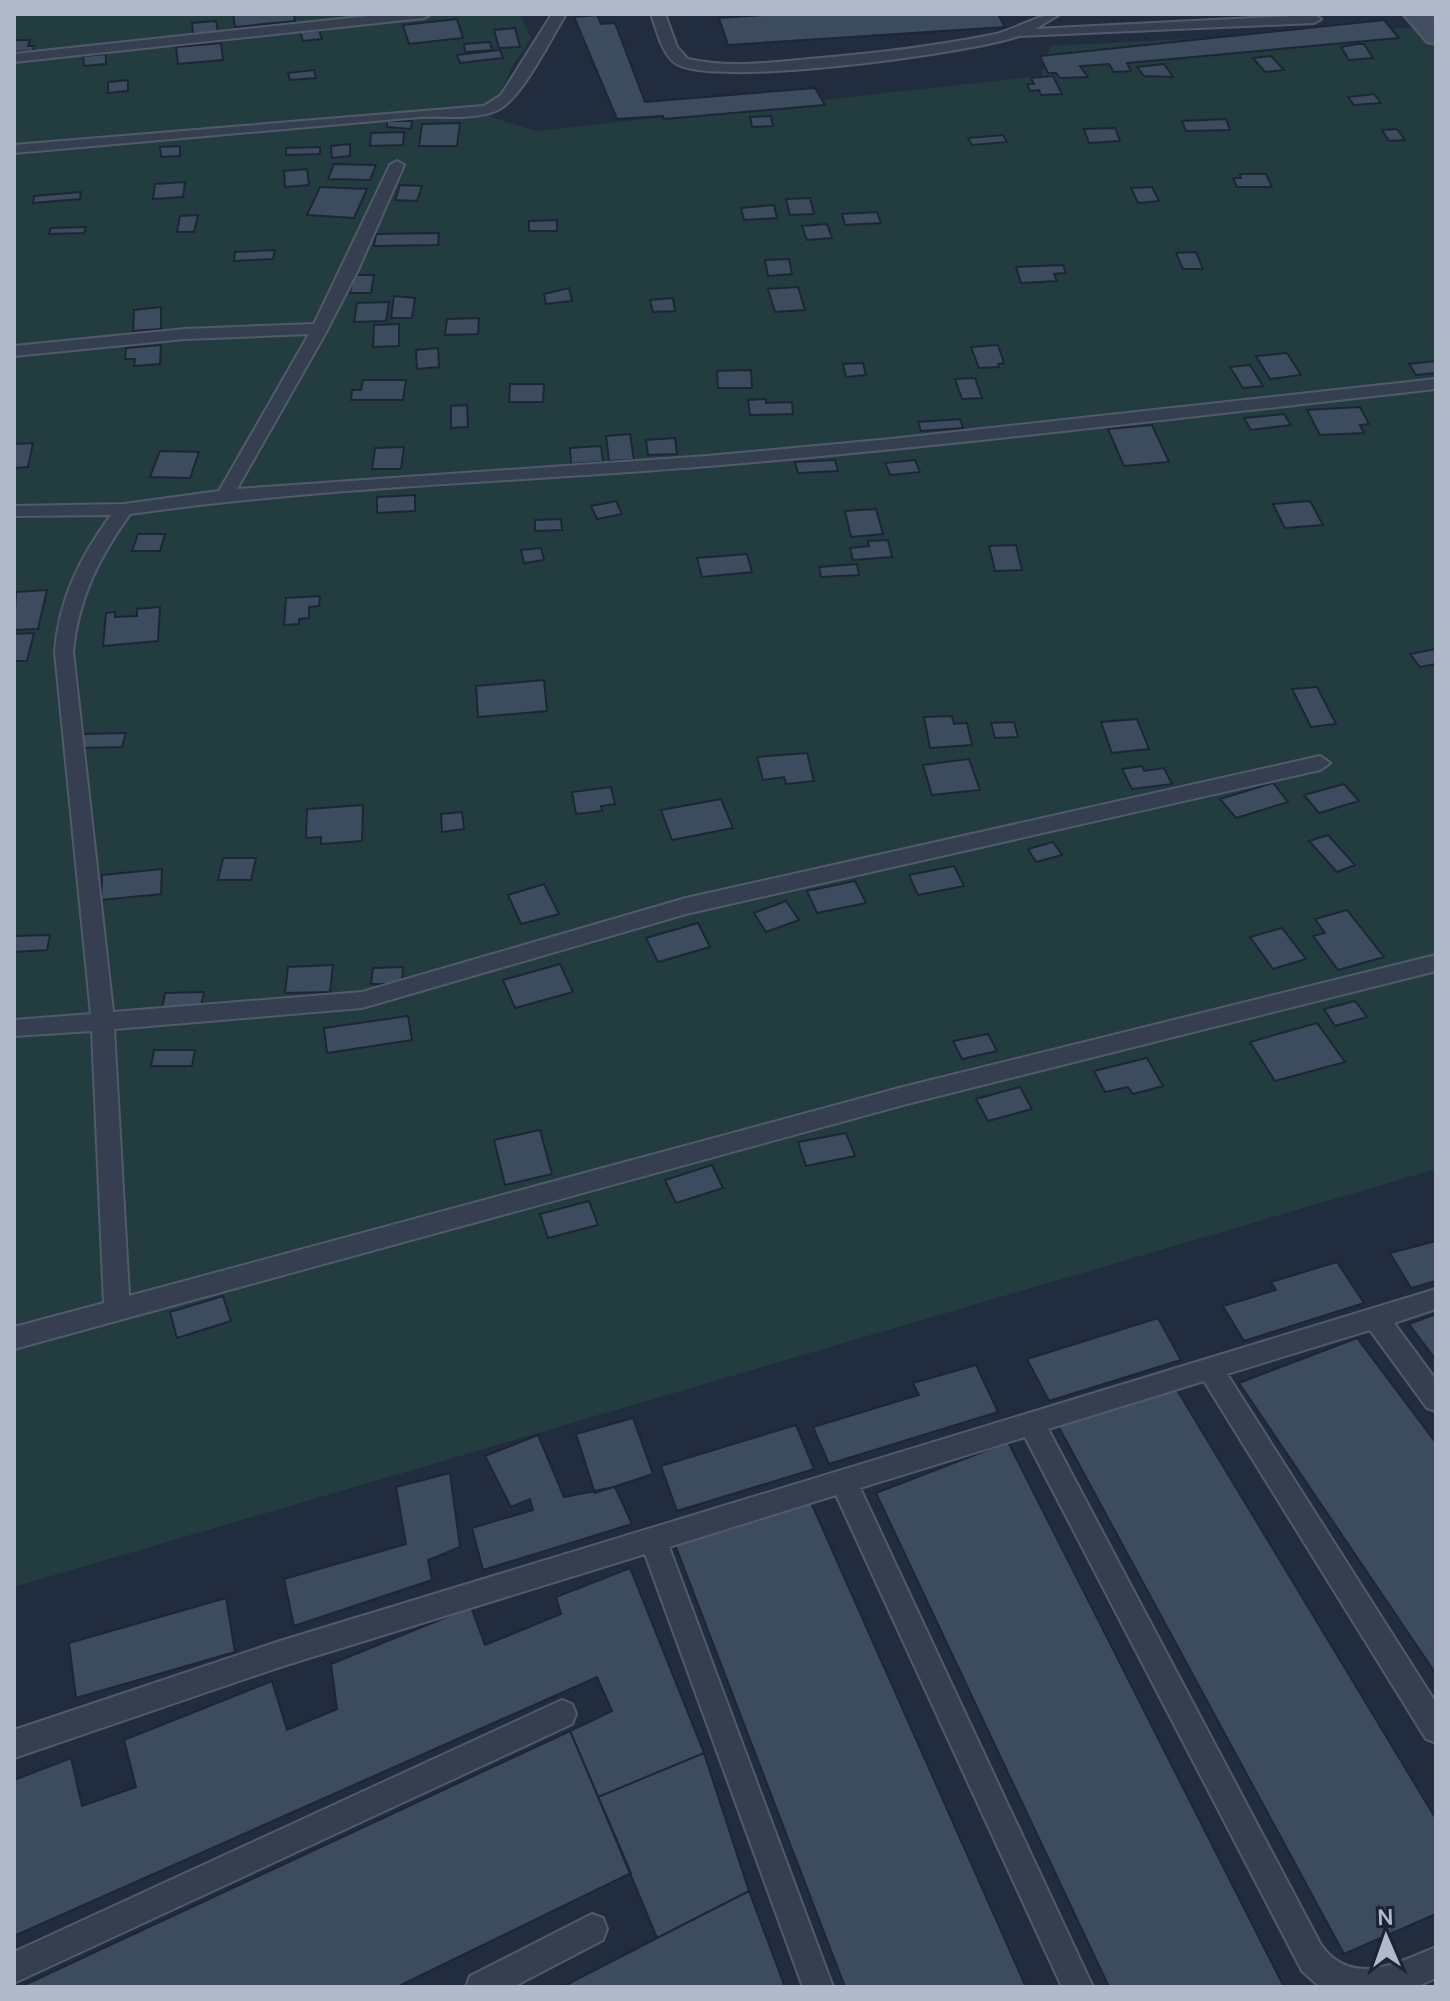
<svg xmlns="http://www.w3.org/2000/svg" width="1450" height="2001" font-family="Manrope,sans-serif">
<style>
.green{fill:#233c40}
.building{fill:#3d4b5f;stroke:#1d2636;stroke-width:2}
.lines{fill:none;stroke-linecap:round;stroke-linejoin:round}
.lane-casing{stroke:#515a6a;stroke-width:4}
.secondary-casing{stroke:#515a6a;stroke-width:4}
.lane{fill:#353f4f;fill-rule:evenodd}
.secondary{fill:#434e62;fill-rule:evenodd}
</style>
<rect width="100%" height="100%" fill="#212d3f"/>
<path class="green" d="M14,14H515L521,16L531,38L510,70L491,117L536,131L1041,76L1050,46L1428,27L1436,36V1169L14,1587Z"/>
<path class="building" d="M233,14H294L295,21L235,27Z
M780,14H998L1005,27L728,45L719,18Z
M597,15L601,24L615,23L645,102L815,88L825,105L664,119L663,116L617,119L574,17Z
M457,19L463,38L409,44L403,25Z
M1384,20L1399,38L1127,63L1131,71L1114,72L1109,64L1080,66L1088,77L1060,78L1056,73H1048L1040,56Z
M216,21L218,32L193,34L192,23Z
M515,28L520,47L499,48L494,30Z
M319,30L322,39L303,41L300,32Z
M14,40H30L28,46H34L33,51L14,52Z
M490,42L492,50L465,52L464,44Z
M221,43L223,60L178,64L176,47Z
M1357,44H1364L1373,58L1349,60L1341,47Z
M500,50L503,58L460,63L457,55Z
M106,54V64L84,66L83,56Z
M1271,56L1284,70L1265,72L1253,58Z
M1164,64L1173,77L1144,76L1137,67Z
M314,70L316,78L290,80L288,73Z
M1053,76L1062,94L1041,95L1039,90L1030,91L1027,84H1034L1031,78Z
M128,80V91L108,93V82Z
M1374,94L1381,103L1354,105L1348,97Z
M771,116L773,126L752,127L750,117Z
M1226,119L1230,130L1186,131L1182,121Z
M387,121H412L411,129L387,127Z
M460,123L457,146H419L422,124Z
M1115,128L1120,141L1089,143L1084,129Z
M1397,129L1405,140L1389,141L1382,130Z
M404,132L403,145L370,146L371,133Z
M1003,135L1007,142L972,145L968,138Z
M350,144V156L332,158L331,146Z
M180,146V156L161,157L160,147Z
M320,147V154L286,155V148Z
M334,164L376,165L370,180L328,179Z
M307,169L309,185L285,187L284,171Z
M1240,174H1266L1272,187H1237L1233,178H1241Z
M185,182L183,197L153,199L155,184Z
M400,185L422,186L417,201L395,200Z
M320,187L367,189L354,218L307,215Z
M1152,187L1159,201L1138,203L1131,188Z
M81,192L80,199L33,203L34,196Z
M810,198L814,214L790,215L786,199Z
M774,205L777,218L744,220L741,208Z
M877,212L881,223L845,225L842,214Z
M198,215L194,232H177L180,216Z
M557,220V231H529V221Z
M827,224L832,238L807,240L802,226Z
M86,227L84,233L49,234L51,228Z
M439,233L438,245L374,246L376,234Z
M275,250L273,259L234,261L235,252Z
M1196,252L1203,269H1183L1176,253Z
M789,259L792,274L768,276L765,260Z
M1063,265L1066,273L1054,274L1057,281L1021,283L1016,267Z
M353,275H374L371,293H350Z
M798,287L805,310L775,312L768,289Z
M569,288L572,301L546,304L544,294Z
M394,296L415,298L412,318H391Z
M673,298L675,311L653,312L650,300Z
M389,302L386,321L354,322L357,303Z
M161,307V329L133,331L134,310Z
M479,318L478,334L445,335L447,319Z
M399,324V346L373,347L374,325Z
M161,345L160,364L134,366L135,359H125L126,348Z
M998,345L1004,363L998,364L999,367L979,368L971,347Z
M438,348L439,367L417,369L416,350Z
M1287,353L1301,375L1270,379L1256,356Z
M1436,361V373L1416,375L1409,364Z
M863,363L866,375L846,377L843,364Z
M1250,365L1263,386L1243,388L1230,367Z
M751,370L752,388H718L717,371Z
M975,378L982,398L962,399L955,379Z
M363,380H406L403,400H351L352,390H361Z
M510,384H544L543,402H509Z
M766,399V403L792,402L793,414L750,415L748,400Z
M467,405L468,427L451,428V406Z
M1360,407L1369,424L1360,425L1364,433L1320,435L1307,410Z
M1284,414L1291,425L1251,430L1244,418Z
M960,419L963,428L921,431L918,422Z
M1152,425L1169,462L1124,466L1108,429Z
M630,434L634,460L609,461L606,436Z
M675,438L677,454L648,455L646,440Z
M33,443L28,467L14,468V444Z
M601,446L603,462L571,464L570,448Z
M404,447L401,469H372L375,448Z
M160,451L199,452L190,478L150,477Z
M835,460L838,471L798,473L795,462Z
M915,460L920,472L890,475L885,463Z
M415,495V511L377,513V497Z
M616,501L622,514L597,519L591,506Z
M1310,501L1323,525L1285,528L1273,504Z
M876,509L883,534L851,537L845,511Z
M561,519L562,530L535,531V520Z
M138,534H165L160,551H132Z
M888,540L892,557L853,560L850,548L869,546L868,541Z
M1016,545L1022,570L995,571L989,546Z
M541,548L544,560L524,563L521,550Z
M747,554L752,572L702,577L697,558Z
M857,564L859,575L821,577L819,567Z
M47,590L38,629L14,630L16,592Z
M320,596L319,606L309,607V618L299,619V624L284,625L286,598Z
M160,607L158,641L103,646L106,613L115,612V617L137,616V609Z
M34,633L27,661H14V634Z
M1436,649V664L1420,667L1410,654Z
M544,680L547,711L478,717L476,686Z
M1317,687L1336,724L1311,727L1292,689Z
M952,716L954,724L967,723L972,745L930,748L924,717Z
M1137,719L1149,749L1112,753L1101,722Z
M1014,722L1018,737L995,738L991,723Z
M126,733L122,747L80,748L83,734Z
M807,753L814,781L786,784L784,777L763,780L757,757Z
M969,759L980,790L932,795L923,765Z
M1142,766L1144,771L1164,768L1172,784L1132,789L1122,769Z
M1273,783L1288,802L1236,818L1220,799Z
M1344,784L1359,801L1319,813L1304,795Z
M611,787L615,804L601,806L602,811L576,814L572,792Z
M721,799L733,828L672,840L661,810Z
M363,805L362,841L321,844V837L306,838L307,809Z
M462,812L464,829L442,832L441,814Z
M1328,835L1355,865L1337,872L1309,841Z
M1053,842L1062,855L1036,862L1028,849Z
M223,858H256L251,880H218Z
M954,866L964,886L918,895L909,875Z
M162,869L161,894L101,900L102,875Z
M855,881L866,903L817,913L807,891Z
M544,884L559,914L521,924L508,895Z
M786,901L799,920L766,932L754,913Z
M1347,910L1384,957L1338,970L1313,936L1325,933L1315,919Z
M698,923L710,947L658,962L646,938Z
M1282,928L1306,959L1273,969L1250,937Z
M50,935L47,950L14,952V936Z
M560,964L573,992L515,1008L503,980Z
M333,965L330,992L285,993L288,967Z
M403,967L402,984H371L373,968Z
M204,992L201,1007L162,1008L165,993Z
M1355,1001L1367,1017L1335,1026L1324,1009Z
M408,1016L412,1040L327,1053L324,1028Z
M1317,1023L1345,1062L1275,1081L1250,1042Z
M988,1034L997,1051L962,1059L953,1041Z
M154,1050H195L192,1066H151Z
M1147,1058L1163,1086L1133,1094L1128,1087L1105,1092L1094,1071Z
M1020,1087L1032,1109L988,1121L976,1099Z
M540,1130L552,1174L505,1185L494,1140Z
M846,1133L855,1156L806,1166L798,1142Z
M712,1165L723,1188L676,1203L665,1180Z
M589,1201L598,1225L548,1238L540,1214Z
M1436,1241V1281L1411,1288L1390,1253Z
M1337,1262L1364,1303L1244,1341L1223,1306L1276,1290L1271,1282Z
M223,1296L231,1321L177,1338L170,1312Z
M1436,1314V1360L1409,1324Z
M1158,1318L1181,1360L1049,1401L1027,1359Z
M1357,1338L1436,1443V1674L1239,1383Z
M976,1365L998,1412L829,1464L813,1427L919,1395L913,1383Z
M1174,1385L1436,1819V1914L1344,1954L1056,1422Z
M633,1418L653,1474L595,1493L576,1434Z
M796,1425L814,1469L677,1511L661,1466Z
M538,1435L564,1497L615,1487L632,1524L483,1570L472,1528L533,1510L530,1499L511,1507L485,1456Z
M1008,1442L1284,1987H1109L876,1493Z
M450,1473L460,1547L428,1560L432,1580L294,1626L284,1579L406,1544L396,1487Z
M809,1498L1026,1987H845L674,1542Z
M630,1568L704,1753L598,1797L570,1731L612,1711L597,1677L14,1936V1780L71,1758L82,1806L136,1787L124,1740L272,1681L287,1730L337,1709L331,1664L471,1607L485,1645L561,1614L556,1597Z
M226,1598L235,1652L76,1698L69,1643Z
M570,1731L631,1873L397,1987H20Z
M704,1753L749,1891L657,1938L598,1797Z
M749,1891L785,1987H562L657,1938Z"/>
<g class="lines">
<defs>
<path id="lane" d="M387,14H431L424,18L14,62V54Z
M552,14H566C551,38 521,101 496,111C472,120 445,116 420,117L14,153V145L484,106L501,95Z
M651,14H665L677,47L688,59C727,68 769,63 809,59C870,54 931,47 991,35C1015,31 1035,14 1060,14L1035,29L1314,15L1321,19L1314,23L1019,36C972,53 711,89 675,63C661,52 657,30 651,14Z
M397,161L404,165L358,270L325,334L237,489L707,456L891,439L1436,379V389C1194,416 951,446 708,466C515,482 321,487 130,514C99,557 78,599 73,652L113,1012L362,992L686,898L1320,756L1330,763L1320,770L686,914L362,1008L114,1029L129,1296L903,1087L1436,955V971L903,1105L14,1349V1327L104,1303L92,1031L14,1036V1020L91,1014L55,652C59,599 80,557 111,515L14,516V506L124,504L219,491L309,334L185,339L14,356V346L185,329L314,324L390,165Z
M1436,1289V1309L1394,1323L1436,1380V1411L1427,1408L1370,1330L1227,1374L1436,1703V1743L1426,1739L1204,1381L1048,1429L1321,1945C1352,1988 1397,1963 1436,1947V1978L1416,1987H1320L1302,1971L1025,1437L860,1488L1093,1987H1062L836,1495L669,1547L833,1987H803L645,1554L280,1667L14,1758V1730L280,1641Z
M562,1700L572,1704L576,1714L572,1724L14,1983V1952Z
M592,1914L603,1918L607,1929L603,1940L513,1987H466L470,1976Z"/>
<path id="secondary" d="M1403,14H1430L1436,20V44L1427,42Z"/>
</defs>
<use href="#lane" class="lane-casing"/>
<use href="#secondary" class="secondary-casing"/>
<use href="#lane" class="lane"/>
<use href="#secondary" class="secondary"/>
</g>
<rect width="1450" height="2001" fill="none" stroke="#b1baca" stroke-width="32"/>
<g transform="translate(1386 1937) rotate(358)" stroke="#1b2434" stroke-width="6" paint-order="stroke">
<path d="M0-6L14 30L0 20L-14 30Z" fill="#b1baca"/>
<text y="-12" font-size="22" font-weight="bold" text-anchor="middle" fill="#b1baca">N</text>
</g>
</svg>
